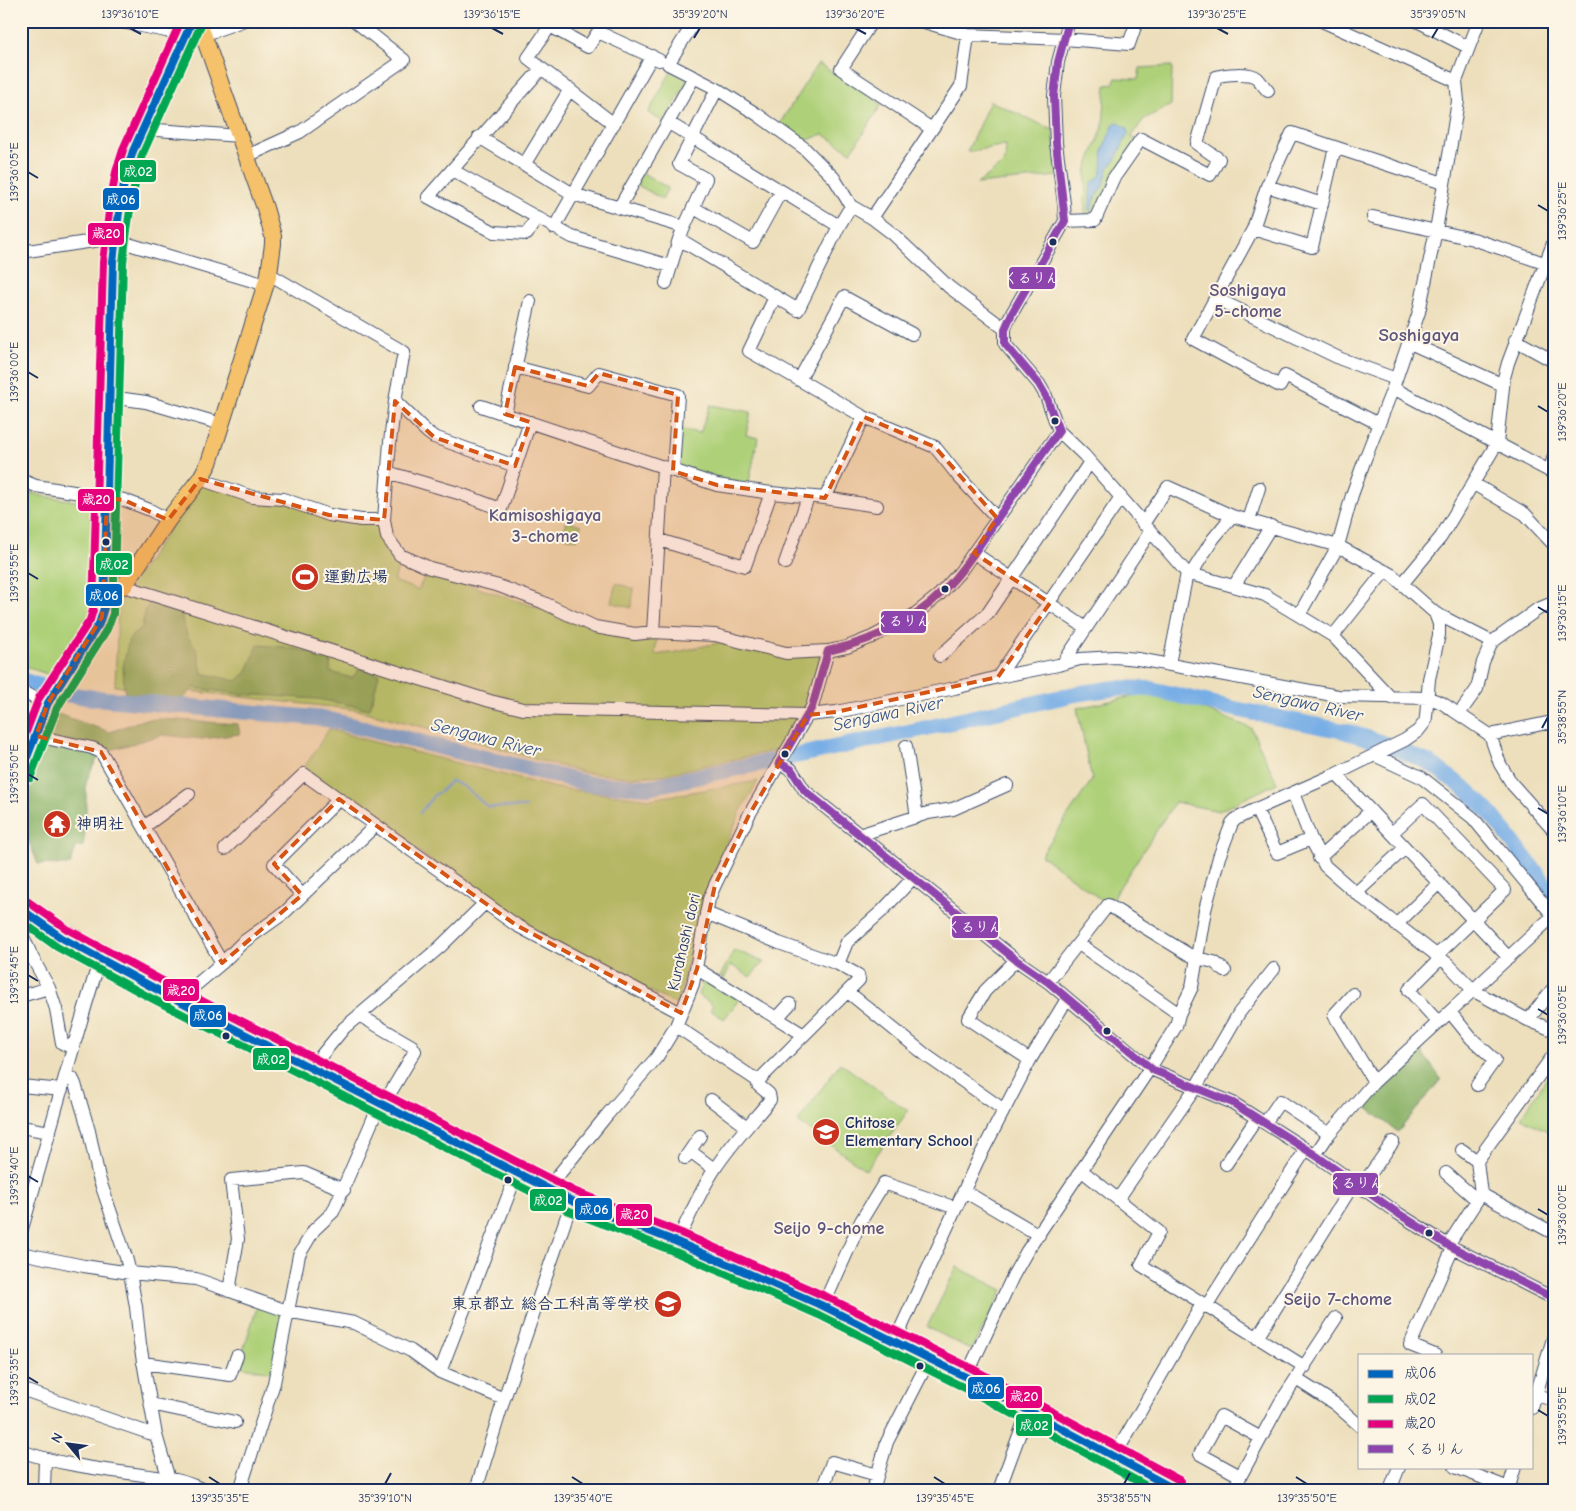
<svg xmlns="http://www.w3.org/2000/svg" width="1576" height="1511" font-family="'Comic Neue','Klee One',sans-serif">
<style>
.green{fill:#aed078;stroke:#64806b}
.forest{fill:#8ab268;stroke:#527063}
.water{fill:#78aee6;stroke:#4a6ea2}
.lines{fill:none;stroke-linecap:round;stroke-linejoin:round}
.stream{stroke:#78aee6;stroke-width:2.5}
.river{stroke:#78aee6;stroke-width:16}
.minor-casing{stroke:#3a496c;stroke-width:14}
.major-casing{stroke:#3a496c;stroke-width:18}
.minor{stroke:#fff;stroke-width:12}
.major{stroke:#f5c16b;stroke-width:16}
.bus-1-casing{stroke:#fcf5e5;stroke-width:11}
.bus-2-casing{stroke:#fcf5e5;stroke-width:11}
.bus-3-casing{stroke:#fcf5e5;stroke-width:11}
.bus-4-casing{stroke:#fcf5e5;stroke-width:11}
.bus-1{stroke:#0065bd;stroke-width:8}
.bus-2{stroke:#00a651;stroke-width:8}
.bus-3{stroke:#e5007d;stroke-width:8}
.bus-4{stroke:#8e44ad;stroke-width:8}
.marked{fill:#d45514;fill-opacity:0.2;stroke:#d45514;stroke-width:4;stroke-dasharray:10 6;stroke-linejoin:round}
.ticks{fill:none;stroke:#1b2f5e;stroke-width:2}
.bus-dot{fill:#1b2f5e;stroke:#fcf5e5;stroke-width:2}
.labels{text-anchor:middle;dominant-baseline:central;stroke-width:4;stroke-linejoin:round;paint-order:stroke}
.poi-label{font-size:16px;font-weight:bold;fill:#1b2f5e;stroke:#fcf5e5;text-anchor:start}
.street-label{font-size:16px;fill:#1b2f5e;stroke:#fcf5e5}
.neighbourhood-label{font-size:18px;font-weight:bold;fill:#5e567c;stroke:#fcf5e5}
.water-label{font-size:18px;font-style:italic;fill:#375587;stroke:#fcf5e5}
.quarter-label{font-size:19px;font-weight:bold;fill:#5e567c;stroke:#fcf5e5}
.line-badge{stroke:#fcf5e5;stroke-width:2}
.badge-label{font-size:14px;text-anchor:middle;font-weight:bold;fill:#fff}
.neatline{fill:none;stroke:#1b2f5e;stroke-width:2}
.ticks-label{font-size:12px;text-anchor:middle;fill:#1b2f5e}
</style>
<rect width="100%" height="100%" fill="#fcf5e5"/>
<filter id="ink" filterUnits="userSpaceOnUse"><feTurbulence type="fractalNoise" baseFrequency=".02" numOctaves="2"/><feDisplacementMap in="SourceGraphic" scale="10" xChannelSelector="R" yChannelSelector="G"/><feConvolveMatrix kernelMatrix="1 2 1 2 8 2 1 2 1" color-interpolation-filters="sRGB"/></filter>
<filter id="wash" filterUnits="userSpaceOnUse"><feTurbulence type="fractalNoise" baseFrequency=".0096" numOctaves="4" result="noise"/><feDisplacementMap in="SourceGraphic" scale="20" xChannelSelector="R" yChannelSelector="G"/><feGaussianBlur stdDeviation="1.12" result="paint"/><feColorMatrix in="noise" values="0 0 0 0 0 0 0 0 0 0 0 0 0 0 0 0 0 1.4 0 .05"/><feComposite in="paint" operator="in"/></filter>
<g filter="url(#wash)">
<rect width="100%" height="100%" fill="#eddfbc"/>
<path class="green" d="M818,63L882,104L851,152L823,134L803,142L778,126Z
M1172,66L1171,105L1144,119L1131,137L1137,140L1091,215L1086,216L1085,210L1086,170L1103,127L1106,85L1113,84L1116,78L1138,79L1140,68Z
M672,70L689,79L664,122L648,113Z
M990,101L1053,130L1058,176L977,184L1005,162L1006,145L967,152Z
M641,172L668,188L662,199L634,183Z
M710,405L751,412L746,435L758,438L748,487L676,468L678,429L700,433Z
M199,485L380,522L401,558L394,581L418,590L426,574L469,585L564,616L657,636L655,655L677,652L722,642L821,654L810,698L782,749L662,775L631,777L586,773L538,760L462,737L358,710L198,692L115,686L118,608L126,593Z
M21,489L42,496L97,504L91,625L58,678L21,665Z
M566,521L581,525L577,540L562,536Z
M616,583L634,589L631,608L611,602Z
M1157,691L1251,728L1277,783L1219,811L1175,802L1108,905L1041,855L1092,780L1077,708Z
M329,729L366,740L556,788L651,799L758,781L740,812L705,897L677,1005L519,924L304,768Z
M39,912L79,933V941L37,917Z
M734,950L764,962L750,977L731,965L724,979L720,977Z
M705,974L741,997L724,1019L710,1010L713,1005L698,995Z
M840,1063L908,1111L866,1170L798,1122Z
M1555,1065V1135L1521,1118Z
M957,1267L1003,1290L972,1350L927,1327Z
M259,1301L286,1310L276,1373L238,1366Z"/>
<path class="forest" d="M152,600L180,611L187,636L197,649L202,673L236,681L246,673L258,645L286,647L331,657L330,672L352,678L360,668L379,674L370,709L318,699L241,694L194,688L183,699L125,698L123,667L129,639L142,627L145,610Z
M52,712L110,732L142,720L161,719L238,724L240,734L202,739L162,735L114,749L96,760L86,782V823L83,846L76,847L70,865L38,864L21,822V780Z
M1419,1048L1441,1079L1398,1132L1361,1103L1378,1088L1404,1057Z"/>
<path class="water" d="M1117,122L1128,129V134L1114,162L1108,168L1104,184L1095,198L1091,211H1089L1091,183C1109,174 1099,161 1104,147C1107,139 1111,131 1114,124Z"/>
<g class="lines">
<path class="stream" d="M420,813L434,795L440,792L451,781L463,786L488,807H526"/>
<path class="river" d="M21,680L66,694L94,698L326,719L590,784L649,787L913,731L1075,694L1116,688L1151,689L1235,709L1344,731L1383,743L1430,763L1467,790L1491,814L1555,897"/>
</g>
</g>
<g filter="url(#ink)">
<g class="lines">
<defs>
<path id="minor" d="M116,21L171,32L190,26
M547,21L550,26L588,47L598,32L659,60
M695,21L668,64L717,89L758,115L804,148L834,178L851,206L872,218L893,234L949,287L1005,329
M872,21L841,69L932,129
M921,21L968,35L1064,39L1129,44L1137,21
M1069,21L1058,62L1054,96L1056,143L1064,204L1065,221L1007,322L1005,329V344L1039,384L1046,396L1059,431L1084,455L1187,573L1265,595L1333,636L1391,698
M1322,21L1456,81
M1417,21L1468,47
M550,26L528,58L614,124
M203,35L242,21
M669,123L839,226
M144,124L157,130L240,136
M479,137L573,194L684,227
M247,156L300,132L404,60L355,21
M524,165L570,89
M452,170L572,237L670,266
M1267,186L1322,204
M619,208L694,77
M694,208L753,242L781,191
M537,217L527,234L494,232L428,197L541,69
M1373,217L1473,239L1544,263
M872,218L961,86L968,35
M1065,221L1095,220L1113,179L1141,139L1210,175L1219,159L1197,144L1216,77C1224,74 1250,72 1257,78C1261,82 1264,87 1268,91
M554,228L652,56
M1253,229L1312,247L1335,147
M679,239L798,310L839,226L851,206
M21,252L107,239L132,245L266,285
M269,274L404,352L395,401L390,442L384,520L387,537L400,555L430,568L499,586L542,602L595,627L635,634L653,632L715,635L786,653L828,651L847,647L872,637L914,615L939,595L960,572L1059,431
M666,283L679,239L706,179L679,164L717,89
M775,297L749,351L864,417L935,447L959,477L997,518
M1215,298L1341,359L1396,379
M1515,340L1555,362
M1408,342L1503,385
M515,367L588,386L599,373L678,395L673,471
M799,380L844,297L912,334
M1393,388L1555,474
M110,397L146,402L221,424
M395,401L427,432L434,437L515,466
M481,406L717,485L771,493L825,498L877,506
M505,414L530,301
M1379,424L1285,376L1280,386L1193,339L1253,229L1267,186L1292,133L1443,183
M1550,470L1555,452
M387,472L458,493L501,509L530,422
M200,479L252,497L283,499L329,515L361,520H384
M21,480L36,486L124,500L150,510L168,520
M1474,484L1525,514L1555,546
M825,498L864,417
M1249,520L1259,488
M1143,524L1168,487L1232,516
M659,540L745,566L771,493
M974,553L1086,628
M785,563L808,497
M1403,583L1441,537L1497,443L1504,378L1508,363L1555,238
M124,586L490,701L523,709L808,715L836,712L955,688L998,677L1058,665L1080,659L1115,657L1138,659L1338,696L1429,698L1442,703L1490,735L1500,764L1512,784L1555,832
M1234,586L1271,526
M1435,613L1492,642
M1299,615L1338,546L1352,495L1365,459L1393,388L1419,312L1436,230L1452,138L1458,101L1456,81L1479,21
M653,632L663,468
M1333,636L1385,571
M940,656L988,613L1090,462
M1063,663L1150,532
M1169,664L1187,573
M998,677L1121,497
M21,692L48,703
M1459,714L1477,689L1483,662L1492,642L1538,609L1555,602
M1490,735L1547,723L1555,725
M36,736L92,748L101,752L222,963
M906,746L917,817
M1374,755L1421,777L1473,818L1555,918
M779,763L791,769L805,791L1016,960L1048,982L1145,1064L1153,1070L1233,1103L1315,1155L1399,1214L1448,1245L1555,1299
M1336,774L1509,958
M1293,793L1311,839L1325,866L1356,893L1448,964L1474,991L1528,1020L1555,1031
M1256,809L1277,853L1311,839
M144,827L189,794
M1392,833L1423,804L1505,890L1436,956
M859,835L928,813L953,809L1007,785
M225,849L304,774L516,925L681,1013
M1319,858L1371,811
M1356,893L1405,848
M302,895L274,864L339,799
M21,909L62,938L154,988L517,1173L572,1201L677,1242L823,1306L895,1341L966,1377L1176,1490
M706,913L779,943L838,964
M1396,925L1439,883
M21,932L32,957L49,988L56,1009L62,1043L66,1045L72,1046
M1079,944L1179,1014
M1016,960L985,991L968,1019L1030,1060
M697,969L804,1035
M1048,982L1108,905L1188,954L1196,958L1214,962L1225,971
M848,992L927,1056L1004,1110
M1353,994L1334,1015L1374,1082
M21,996L49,988
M178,1000L222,963L242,943L284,913L376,825
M1450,1012L1471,1038L1495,1060L1477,1085
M359,1015L412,1046L415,1051L383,1105
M777,1018L790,1004
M1528,1020L1555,986
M1438,1022L1409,990L1440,959
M676,1026L758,1081
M311,1068L344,1028L440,947L485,903
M66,1075L72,1078L75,1084L89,1131L99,1178L126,1257L130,1273L136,1307L140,1344L156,1435L172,1490
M21,1086L62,1090
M711,1100L747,1127
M1265,1123L1280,1101L1329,1134
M21,1127L50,1132
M1462,1150L1477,1161
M690,1151L714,1169
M1315,1155L1329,1134L1374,1082L1553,916
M685,1158L700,1136
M1226,1164L1257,1118
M1081,1170L1159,1232L1141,1265L1305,1367
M1446,1173L1477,1200
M1361,1187L1393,1142
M548,1188L607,1115L657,1057L676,1026L693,984L709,899L715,885L749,815L812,707L828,651
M964,1191L1039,1235
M1481,1194L1555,1234
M1118,1199L1196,1087L1239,1013L1274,969
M21,1232C48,1141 71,1049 100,959
M677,1242C689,1217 700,1192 714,1170C730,1145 751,1123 770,1100L769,1094L758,1085V1081L859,980L858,975L838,964L847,942L882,911L913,878
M1448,1245L1481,1194L1477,1161L1555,1053
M21,1253L84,1266L130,1273L196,1279L287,1311L354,1323L411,1351L440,1372L504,1399
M229,1291L238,1239L231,1180L304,1173L344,1190
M823,1306L861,1221L884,1183L956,1208
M1206,1307L1306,1149
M1257,1338L1354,1183
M895,1341L977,1162L1030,1060L1067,999
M1435,1355L1410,1345L1453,1248
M143,1363L230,1375L237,1356
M440,1372L517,1173
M966,1377L1013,1276L1027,1251L1150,1068L1176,1026L1179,1014L1192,987L1205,910L1219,857L1232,823L1236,819L1256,809L1336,774L1405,740L1418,731L1425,722L1426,717L1429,679L1439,635V624L1435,613L1392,575L1338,546L1232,516L1213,539L1191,574
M1296,1379L1335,1404L1360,1426
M21,1389L149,1433L156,1435
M1532,1393L1555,1401
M151,1404L235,1422
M1532,1408L1555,1332
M21,1451C71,1469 124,1471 176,1480C186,1482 196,1487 205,1490
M1114,1457L1202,1304
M1455,1467L1514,1490
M1240,1476L1200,1454L1221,1416L1261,1438
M44,1490L45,1459
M240,1490L274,1383L299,1255L314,1230L333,1212L380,1103
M476,1490L504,1399L572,1201
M822,1490L832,1462L877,1475
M873,1490L887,1442L930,1358
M999,1490L1028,1411
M1233,1490L1280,1403L1336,1318
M1390,1490L1399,1467
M1508,1490L1515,1467"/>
<path id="major" d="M124,586L168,520L200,479L209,463L269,274L273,244V236L265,208L203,34L190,26
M21,774L48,703L99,624L103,612L113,262L120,204L126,174L133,151L192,21"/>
</defs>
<use href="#minor" class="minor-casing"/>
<use href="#major" class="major-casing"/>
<use href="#minor" class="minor"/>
<use href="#major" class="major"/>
<defs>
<path id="bus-1" d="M21,773L48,703L99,624L104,608L113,262L120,204L126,174L133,151L190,26L180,21
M21,909L62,938L154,988L572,1201L677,1242L823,1306L966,1377L1176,1490"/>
<path id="bus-2" d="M30,778L57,708L107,629L113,614L123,263C127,226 132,190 142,155L201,25
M21,921L57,947L149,997L567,1210L673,1251L819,1315L961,1386L1154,1490"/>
<path id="bus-3" d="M21,745L39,698L90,620L93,610L103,262L110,203L116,172L124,147L181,21
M27,901L67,929L159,979L576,1192L681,1233L827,1297L971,1368L1181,1481"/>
<path id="bus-4" d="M1069,21L1058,62L1054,96L1056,143L1065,221L1012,313L1005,329V344L1039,384L1046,396L1059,431C1038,460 1018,489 997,519C984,539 971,559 955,578C923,617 877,640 828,651L812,707L779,763L791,769L805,791L1016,960L1048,982L1153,1070L1233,1103L1315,1155L1399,1214L1448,1245L1555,1299"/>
</defs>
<use href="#bus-1" class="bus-1-casing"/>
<use href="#bus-2" class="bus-2-casing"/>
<use href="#bus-3" class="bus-3-casing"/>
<use href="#bus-4" class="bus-4-casing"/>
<use href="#bus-1" class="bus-1"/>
<use href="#bus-2" class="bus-2"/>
<use href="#bus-3" class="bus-3"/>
<use href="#bus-4" class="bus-4"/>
</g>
</g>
<path class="marked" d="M515,367L588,386L599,373L678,395L673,471L717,485L825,498L864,417L935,447L997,518L974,553L1050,603L998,677L836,712L808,715L749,815L715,885L697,969L681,1013L516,925L339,799L274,864L302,895L222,963L101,752L36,736L48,703L102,617L107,498L124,500L168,520L200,479L329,515L384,520L395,401L434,437L515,466L530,422L505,414Z"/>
<path class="ticks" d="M130,28L141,34M492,28L503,34M855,28L866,34M1217,28L1228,34M694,38L700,28M1432,38L1438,28M28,172L38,178M1538,205L1548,211M28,372L38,378M1538,406L1548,412M28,573L38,579M1538,607L1548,613M1542,728L1548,717M28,774L38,780M1538,808L1548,814M28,975L38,981M1538,1009L1548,1015M28,1176L38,1182M1538,1209L1548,1215M28,1377L38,1383M1538,1410L1548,1416M209,1477L220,1484M572,1477L583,1484M934,1477L945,1484M1296,1477L1307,1484M385,1484L391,1473M1124,1484L1130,1473"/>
<defs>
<symbol id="stadium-disc" viewBox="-11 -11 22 22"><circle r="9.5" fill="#c8321e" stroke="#fcf5e5"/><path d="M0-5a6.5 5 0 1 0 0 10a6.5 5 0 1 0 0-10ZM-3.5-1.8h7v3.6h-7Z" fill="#fff"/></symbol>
<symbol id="temple-disc" viewBox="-11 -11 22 22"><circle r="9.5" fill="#c8321e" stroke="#fcf5e5"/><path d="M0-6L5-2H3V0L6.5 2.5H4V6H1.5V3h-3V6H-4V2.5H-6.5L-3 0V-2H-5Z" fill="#fff"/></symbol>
<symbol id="school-disc" viewBox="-11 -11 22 22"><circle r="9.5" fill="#c8321e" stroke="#fcf5e5"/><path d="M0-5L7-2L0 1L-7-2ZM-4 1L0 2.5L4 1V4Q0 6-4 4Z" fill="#fff"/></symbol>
</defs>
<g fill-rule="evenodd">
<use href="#stadium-disc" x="289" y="561" width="32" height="32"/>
<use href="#temple-disc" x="41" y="808" width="32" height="32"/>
<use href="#school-disc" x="810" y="1116" width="32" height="32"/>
<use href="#school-disc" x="652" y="1288" width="32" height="32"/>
</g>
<g class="bus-dot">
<circle cx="1053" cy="242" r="4.5"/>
<circle cx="1055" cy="421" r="4.5"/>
<circle cx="106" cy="542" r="4.5"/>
<circle cx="945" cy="589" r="4.5"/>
<circle cx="785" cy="754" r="4.5"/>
<circle cx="1107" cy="1031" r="4.5"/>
<circle cx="226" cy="1036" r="4.5"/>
<circle cx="508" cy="1180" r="4.5"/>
<circle cx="1429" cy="1233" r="4.5"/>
<circle cx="920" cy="1366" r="4.5"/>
</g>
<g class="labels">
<g class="poi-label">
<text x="324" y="577">運動広場</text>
<text x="76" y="824">神明社</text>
<text x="845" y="1123">Chitose<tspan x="845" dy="18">Elementary School</tspan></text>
<text x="649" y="1304" text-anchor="end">東京都立 総合工科高等学校</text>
</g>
<g class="street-label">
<text transform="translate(684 942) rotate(-77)">Kurahashi dori</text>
</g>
<g class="neighbourhood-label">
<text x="1248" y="290">Soshigaya<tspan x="1248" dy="21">5-chome</tspan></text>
<text x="545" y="515">Kamisoshigaya<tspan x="545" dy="21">3-chome</tspan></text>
<text x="829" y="1228">Seijo 9-chome</text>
<text x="1338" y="1299">Seijo 7-chome</text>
</g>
<g class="water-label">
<text transform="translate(1308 704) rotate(13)">Sengawa River</text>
<text transform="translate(888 714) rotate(-12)">Sengawa River</text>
<text transform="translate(486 738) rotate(14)">Sengawa River</text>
</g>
<g class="quarter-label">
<text x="1419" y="335">Soshigaya</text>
</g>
</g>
<g class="line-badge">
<rect x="119" y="159" width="38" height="24" rx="5" fill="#00a651"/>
<rect x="102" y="187" width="38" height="24" rx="5" fill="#0065bd"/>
<rect x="87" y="222" width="38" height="24" rx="5" fill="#e5007d"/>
<rect x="1008" y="266" width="48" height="24" rx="5" fill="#8e44ad"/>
<rect x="77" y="488" width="38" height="24" rx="5" fill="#e5007d"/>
<rect x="95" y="552" width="38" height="24" rx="5" fill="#00a651"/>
<rect x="85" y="583" width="38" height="24" rx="5" fill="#0065bd"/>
<rect x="880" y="610" width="47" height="24" rx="5" fill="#8e44ad"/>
<rect x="951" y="915" width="48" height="24" rx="5" fill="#8e44ad"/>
<rect x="162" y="978" width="38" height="24" rx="5" fill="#e5007d"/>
<rect x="189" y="1004" width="38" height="24" rx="5" fill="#0065bd"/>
<rect x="252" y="1047" width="38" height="24" rx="5" fill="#00a651"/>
<rect x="1332" y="1172" width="47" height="24" rx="5" fill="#8e44ad"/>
<rect x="529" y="1188" width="38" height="24" rx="5" fill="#00a651"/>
<rect x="574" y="1197" width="39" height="24" rx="5" fill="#0065bd"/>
<rect x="615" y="1203" width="38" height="24" rx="5" fill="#e5007d"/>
<rect x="967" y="1376" width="38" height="24" rx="5" fill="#0065bd"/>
<rect x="1005" y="1385" width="38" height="24" rx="5" fill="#e5007d"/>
<rect x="1015" y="1413" width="38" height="24" rx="5" fill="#00a651"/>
</g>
<g class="badge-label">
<text x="138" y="176">成02</text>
<text x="121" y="204">成06</text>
<text x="106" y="238">歳20</text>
<text x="1032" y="283">くるりん</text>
<text x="96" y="504">歳20</text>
<text x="114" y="569">成02</text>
<text x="104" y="600">成06</text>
<text x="903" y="626">くるりん</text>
<text x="975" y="932">くるりん</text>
<text x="181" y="995">歳20</text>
<text x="208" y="1020">成06</text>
<text x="271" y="1064">成02</text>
<text x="1356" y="1188">くるりん</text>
<text x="548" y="1205">成02</text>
<text x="594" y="1214">成06</text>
<text x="634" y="1219">歳20</text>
<text x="986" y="1393">成06</text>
<text x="1024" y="1401">歳20</text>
<text x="1034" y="1430">成02</text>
</g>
<rect width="1576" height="1511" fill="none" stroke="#fcf5e5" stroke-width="55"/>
<rect x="1358" y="1354" width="175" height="115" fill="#fcf5e5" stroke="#a2a6af"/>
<rect x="1368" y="1370" width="25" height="8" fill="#0065bd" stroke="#a2a6af"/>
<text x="1404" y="1378" font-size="15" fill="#1b2f5e">成06</text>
<rect x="1368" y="1395" width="25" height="8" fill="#00a651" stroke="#a2a6af"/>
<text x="1404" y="1404" font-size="15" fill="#1b2f5e">成02</text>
<rect x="1368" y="1420" width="25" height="8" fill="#e5007d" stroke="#a2a6af"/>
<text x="1404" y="1428" font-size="15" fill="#1b2f5e">歳20</text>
<rect x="1368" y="1445" width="25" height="8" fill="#8e44ad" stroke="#a2a6af"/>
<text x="1404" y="1454" font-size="15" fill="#1b2f5e">くるりん</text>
<g transform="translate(68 1444) rotate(299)" stroke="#fcf5e5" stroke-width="4" paint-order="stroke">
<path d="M0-4L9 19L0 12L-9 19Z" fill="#1b2f5e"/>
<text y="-8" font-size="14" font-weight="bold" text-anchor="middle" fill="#1b2f5e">N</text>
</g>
<rect x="28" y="28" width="1520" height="1456" class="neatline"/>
<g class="ticks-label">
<text x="130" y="18">139°36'10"E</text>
<text x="492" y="18">139°36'15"E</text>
<text x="700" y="18">35°39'20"N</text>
<text x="855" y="18">139°36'20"E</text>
<text x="1217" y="18">139°36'25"E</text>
<text x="1438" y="18">35°39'05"N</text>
<text transform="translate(14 172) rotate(-90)" y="4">139°36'05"E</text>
<text transform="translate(1562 211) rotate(-90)" y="4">139°36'25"E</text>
<text transform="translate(14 372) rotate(-90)" y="4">139°36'00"E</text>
<text transform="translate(1562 412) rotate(-90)" y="4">139°36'20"E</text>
<text transform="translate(14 573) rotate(-90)" y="4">139°35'55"E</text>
<text transform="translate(1562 613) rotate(-90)" y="4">139°36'15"E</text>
<text transform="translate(1562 717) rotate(-90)" y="4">35°38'55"N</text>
<text transform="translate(14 774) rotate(-90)" y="4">139°35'50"E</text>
<text transform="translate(1562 814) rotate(-90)" y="4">139°36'10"E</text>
<text transform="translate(14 975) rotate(-90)" y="4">139°35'45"E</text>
<text transform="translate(1562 1015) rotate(-90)" y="4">139°36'05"E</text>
<text transform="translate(14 1176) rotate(-90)" y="4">139°35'40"E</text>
<text transform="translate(1562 1215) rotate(-90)" y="4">139°36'00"E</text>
<text transform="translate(14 1377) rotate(-90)" y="4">139°35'35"E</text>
<text transform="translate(1562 1416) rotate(-90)" y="4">139°35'55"E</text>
<text x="220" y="1502">139°35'35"E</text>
<text x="385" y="1502">35°39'10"N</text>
<text x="583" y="1502">139°35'40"E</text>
<text x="945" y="1502">139°35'45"E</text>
<text x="1124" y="1502">35°38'55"N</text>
<text x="1307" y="1502">139°35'50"E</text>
</g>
</svg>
